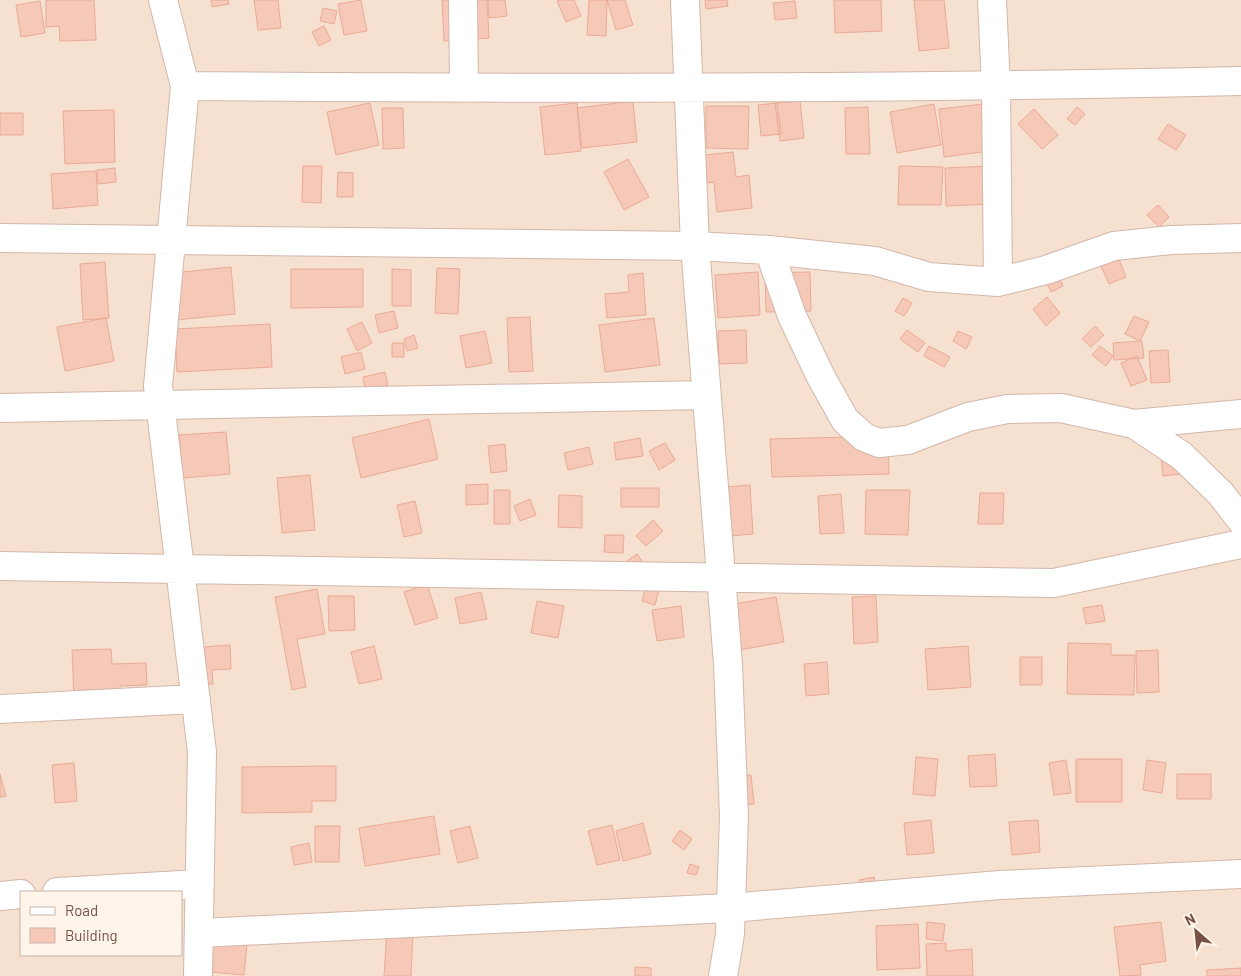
<svg xmlns="http://www.w3.org/2000/svg" width="1241" height="976" font-family="Barlow,sans-serif">
<style>
.residential{fill:#f6e0d0;fill-rule:evenodd}
.building{fill:#f6c8b7;stroke:#eaaa96}
.lines{fill:none;stroke-linecap:round;stroke-linejoin:round}
.minor-casing{stroke:#d2b7aa;stroke-width:30}
.minor{stroke:#fff;stroke-width:28}
</style>
<rect width="100%" height="100%" fill="#feefe2"/>
<path class="residential" d="M0,0H1241V976H0ZM21,892H181V955H21Z"/>
<path class="building" d="M46,0H94L96,40L60,41L59,26L46,27Z
M211,0H228L229,4L212,7Z
M254,0H278L281,28L258,30Z
M361,0L367,31L344,35L338,4Z
M442,0H487L489,38L444,41Z
M488,0H505L507,16L489,18Z
M560,0H574L581,16L566,22L557,1Z
M589,0H607L606,36L587,35Z
M607,0H625L633,25L616,30Z
M705,0H727L728,6L706,9Z
M834,0H881L882,31L835,33Z
M914,0H944L949,48L919,51Z
M40,1L45,33L21,37L16,5Z
M795,1L797,18L775,20L773,3Z
M323,8L337,11L334,24L320,21Z
M324,26L331,40L319,46L312,32Z
M633,101L637,142L582,148L577,108Z
M800,101L804,138L780,141L775,103Z
M370,103L379,145L336,155L327,112Z
M577,103L581,151L545,155L540,107Z
M777,103L781,134L761,136L758,105Z
M934,104L941,145L897,153L890,112Z
M983,104L989,151L944,157L939,109Z
M706,106H749L748,149L706,148Z
M868,107L870,154H846L845,108Z
M1077,107L1085,114L1075,125L1067,119Z
M382,108H403L404,148L383,149Z
M1034,109L1058,135L1042,149L1018,124Z
M114,110L115,162L65,164L63,111Z
M0,113H23V135H0Z
M1168,124L1186,135L1176,150L1158,139Z
M733,152L736,177L749,175L752,208L717,212L714,182L699,184L696,156Z
M628,159L649,197L624,210L604,172Z
M303,166H322L321,203L302,202Z
M899,166L943,167L941,205H898Z
M991,166L992,204L946,206L945,168Z
M115,168L116,182L98,184L97,170Z
M96,171L98,205L53,209L51,174Z
M338,172L353,173V197H337Z
M1158,205L1169,217L1159,227L1147,215Z
M1048,254L1063,286L1051,292L1036,260Z
M1119,259L1126,277L1109,284L1101,266Z
M105,262L109,318L83,320L80,264Z
M231,267L235,314L176,320L172,273Z
M437,268L460,269L458,314L435,313Z
M291,269H363V307L291,308Z
M392,269L411,270V306H392Z
M758,272L760,315L718,318L715,275Z
M810,272L811,311L766,312L765,273Z
M643,273L646,315L607,318L605,294L629,292L628,275Z
M1047,297L1060,313L1046,326L1033,309Z
M903,298L912,303L904,316L895,311Z
M394,311L398,328L379,333L375,315Z
M1134,316L1149,322L1140,341L1125,334Z
M530,317L533,371L509,372L507,318Z
M106,318L114,361L65,371L57,327Z
M654,318L660,365L605,372L599,325Z
M362,322L372,343L357,351L347,329Z
M270,324L272,367L177,372L175,329Z
M1095,326L1104,335L1091,347L1082,339Z
M746,330L747,363L719,364L718,331Z
M907,330L925,343L918,352L900,339Z
M485,331L492,363L466,368L460,336Z
M958,331L972,337L966,349L953,341Z
M414,335L418,348L407,351L404,339Z
M1142,341L1144,358L1114,360L1113,343Z
M392,343H404V357H392Z
M929,346L950,357L944,367L924,356Z
M1100,346L1113,356L1106,366L1092,355Z
M1168,350L1170,382L1151,383L1149,351Z
M361,352L365,369L345,374L341,357Z
M1137,356L1147,380L1131,386L1121,363Z
M385,372L388,385L365,390L363,377Z
M429,419L438,459L361,478L352,438Z
M226,432L230,474L183,478L179,435Z
M888,436L889,474L772,477L770,439Z
M640,438L643,456L616,460L614,443Z
M665,443L675,460L659,470L649,451Z
M505,444L507,471L491,473L488,446Z
M589,447L593,464L568,470L564,453Z
M1160,447L1189,473L1163,476Z
M310,475L315,530L282,533L277,478Z
M488,484V504L466,505V485Z
M750,485L753,534L729,536L726,487Z
M621,488H659V507H621Z
M494,490H510V524H494Z
M866,490H910L908,535L865,534Z
M980,493H1004L1003,524H978Z
M841,494L844,533L820,534L818,496Z
M559,495L582,496V528L558,527Z
M530,499L536,515L520,521L514,506Z
M415,501L422,533L404,537L397,505Z
M653,520L663,531L646,546L636,536Z
M605,535H624L623,553L604,552Z
M637,554L648,569L617,568Z
M427,584L438,618L415,625L404,592Z
M646,587L659,590L655,605L642,601Z
M317,589L325,634L297,639L306,687L292,690L275,597Z
M481,592L487,619L460,624L455,598Z
M328,596H354L355,630L329,631Z
M876,596L878,642L854,644L852,597Z
M776,597L784,642L734,651L727,605Z
M537,601L564,606L558,638L531,633Z
M1102,605L1105,621L1086,624L1083,608Z
M681,606L684,637L657,641L652,610Z
M1068,643L1111,644V655H1135L1134,695L1067,694Z
M230,645L231,669L212,670L213,684L190,685L188,648Z
M374,646L382,679L359,684L351,652Z
M968,646L971,687L928,690L925,649Z
M111,649L112,664L146,663L147,685L120,686L121,696L74,698L72,650Z
M1158,650L1159,692L1137,693L1136,651Z
M1020,657H1042V685H1020Z
M827,662L829,694L806,696L804,664Z
M995,754L997,786L970,787L968,756Z
M916,757L938,759L935,796L913,794Z
M1076,759H1122V802H1076Z
M1066,760L1071,793L1054,795L1049,763Z
M1147,760L1166,763L1162,793L1143,790Z
M74,763L77,801L55,803L52,765Z
M336,766V801H312V812L242,813V767Z
M0,774L6,796L0,797Z
M1177,774H1211V799H1177Z
M751,775L754,804L736,806L732,777Z
M434,816L440,854L365,866L359,828Z
M931,820L934,853L907,855L904,823Z
M1038,820L1040,852L1012,855L1009,822Z
M643,823L651,854L623,861L616,831Z
M612,825L620,860L597,865L588,831Z
M315,826H340L339,862H315Z
M470,826L478,858L458,863L450,831Z
M680,830L692,839L684,850L672,841Z
M309,843L312,862L294,865L291,847Z
M690,864L699,867L696,875L687,873Z
M874,877L878,898L863,901L859,880Z
M927,922L945,924L943,941L926,939Z
M1161,922L1166,961L1140,965L1141,975L1120,976L1114,927Z
M918,924L920,968L877,970L876,926Z
M201,929L248,933L244,975L197,971Z
M387,931L413,932L411,976H384Z
M946,943V951L972,949L973,976H927L926,944Z
M635,967L651,968V976H635Z
M1241,968V976H1207V970Z"/>
<g class="lines">
<defs>
<path id="minor" d="M163,0L185,86L158,386L202,752L198,976
M463,0L464,88
M685,0L695,246L728,664L734,816L730,934L723,976
M992,0L996,86L998,282
M185,86C537,89 889,89 1241,81
M0,238L695,246L769,250L792,316L821,377L845,420L864,437L879,443L908,440L968,417L1007,409L1061,408L1134,424L1241,414
M769,250L875,261L929,277L998,282L1046,270L1114,246L1171,240L1241,238
M0,408L706,395
M1134,424L1182,456L1221,494L1241,520
M0,566L1054,583L1241,544
M0,709L196,699
M57,892L200,884
M0,896L21,894
M199,933L730,908L1000,885L1241,874"/>
</defs>
<use href="#minor" class="minor-casing"/>
<use href="#minor" class="minor"/>
</g>
<rect x="20" y="891" width="162" height="65" fill="#fff4ea" stroke="#c9b3a8"/>
<rect x="30" y="907" width="25" height="8" fill="#ffffff" stroke="#c9b3a8"/>
<text x="65" y="916" font-size="15" fill="#785146">Road</text>
<rect x="30" y="928" width="25" height="15" fill="#f6c8b7" stroke="#c9b3a8"/>
<text x="65" y="941" font-size="15" fill="#785146">Building</text>
<g transform="translate(1196 931) rotate(333)" stroke="#fff4ea" stroke-width="4" paint-order="stroke">
<path d="M0-4L9 19L0 12L-9 19Z" fill="#785146"/>
<text y="-8" font-size="14" font-weight="bold" text-anchor="middle" fill="#785146">N</text>
</g>
</svg>
